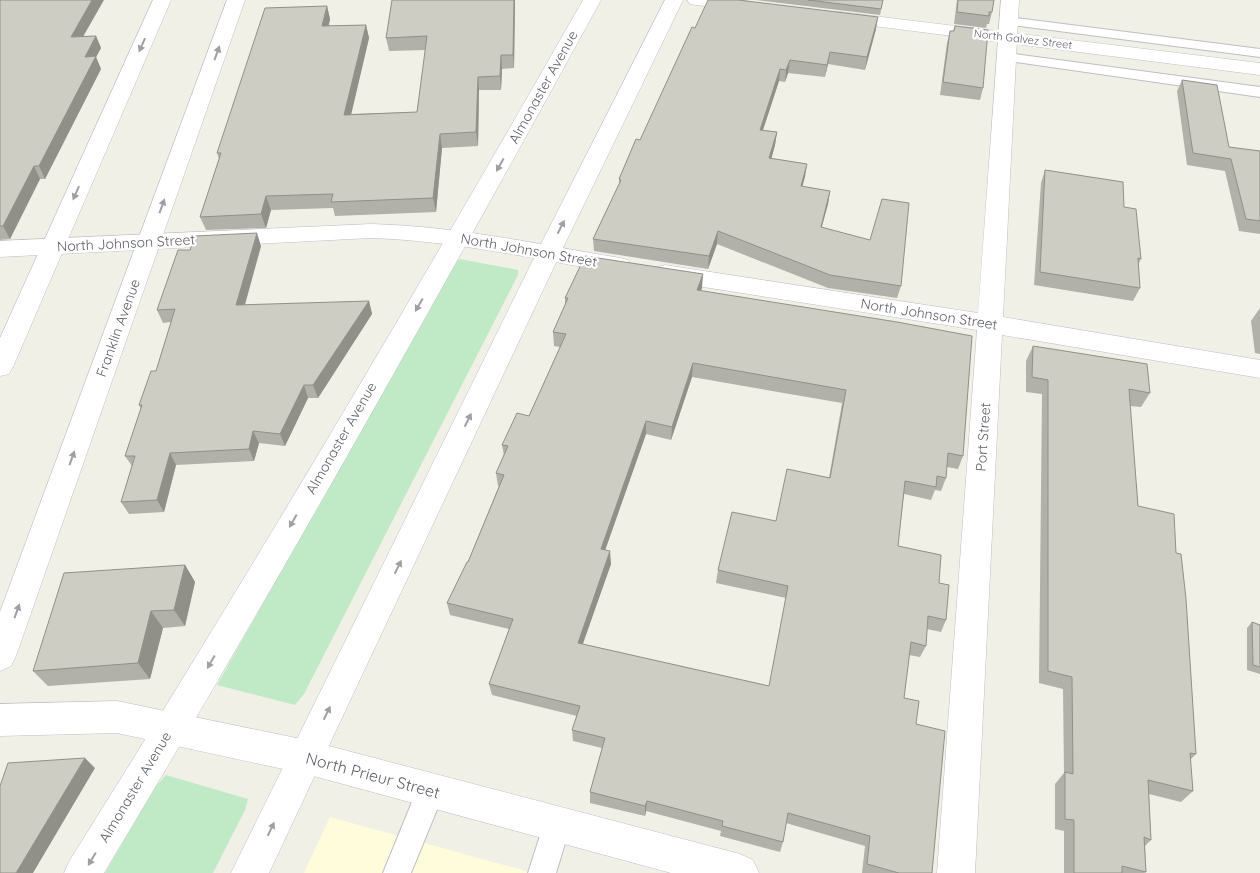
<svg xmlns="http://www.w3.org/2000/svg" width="1260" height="873" font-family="Quicksand,sans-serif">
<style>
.commercial{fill:#fffcdc}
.green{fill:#c0eac6}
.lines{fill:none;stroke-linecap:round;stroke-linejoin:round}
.lane-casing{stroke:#bdbec5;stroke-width:2}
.street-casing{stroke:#bdbec5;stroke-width:1}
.secondary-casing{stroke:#bec0c8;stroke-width:1}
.lane{fill:#fff;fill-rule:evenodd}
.street{fill:#fff;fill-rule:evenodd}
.secondary{fill:#fff;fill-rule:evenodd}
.wall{fill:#b1b0a9;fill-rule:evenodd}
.shaded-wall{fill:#909089}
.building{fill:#cecdc4;stroke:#909089;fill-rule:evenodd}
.oneway{fill:#9ea0a4}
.labels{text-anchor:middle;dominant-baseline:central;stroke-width:4.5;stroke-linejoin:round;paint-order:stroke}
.far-street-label{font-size:11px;fill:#5d6067;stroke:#fff}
.street-label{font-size:14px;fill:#5d6067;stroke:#fff}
.near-street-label{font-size:16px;fill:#5d6067;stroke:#fff}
</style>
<rect width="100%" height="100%" fill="#f1f0e6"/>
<path class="commercial" d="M330,817L533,873H304Z"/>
<path class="green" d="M460,259L518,270V275L304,694L295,705L217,685L454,262Z
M166,775L248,799L245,810L213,873H105L155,787Z"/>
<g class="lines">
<defs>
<path id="lane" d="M1009,17L1260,49V57L1004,24L1002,21L1004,18Z
M1007,53L1260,87V97L1002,60L1000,57L1002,54Z
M431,777L441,780L445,790L411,873H383L421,780Z
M557,810L567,814L571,824L556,873H528L547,814Z"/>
<path id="street" d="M1001,0H1019L1003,317L1260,360V378L1002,335L975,873H937L977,330L665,281L657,279L653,273L657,267L665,265L978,313Z
M371,224C455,226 537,244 620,258L628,260L632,266L628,272L620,274C537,259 455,241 371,238L0,257V241Z
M117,701L306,740L740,854L753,860L759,873H671L306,774L117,733L0,736V704Z"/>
<path id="secondary" d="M153,0H171L13,367L9,374L0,376V338Z
M227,0H245L16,656L11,666L0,671V612Z
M583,0H601C440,294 276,586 104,873H64L70,860C248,577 418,290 583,0Z
M665,0H683L560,254L269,873H231L536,254Z
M687,0H740L751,2L754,6L751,10L745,11L696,5L690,4Z
M840,12L1260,63V75L834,21L831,17L834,13Z"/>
</defs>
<use href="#lane" class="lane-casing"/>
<use href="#street" class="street-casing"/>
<use href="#secondary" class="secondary-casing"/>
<use href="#lane" class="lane"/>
<use href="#street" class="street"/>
<use href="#secondary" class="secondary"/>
</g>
<path class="wall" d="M0,0L83,36H96L101,48L96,57L101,69L45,179H40L10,239L0,240Z
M392,0H515L514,68L502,69L501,90H479L478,146L442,148L436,212L335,216L333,208L271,210L266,228L206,230L200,217L219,159L217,153L327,6L330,19L329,26L366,25L369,38L351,114L417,112L426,50L389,51L386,38Z
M756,0H883L880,15Z
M957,0H994L992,12L989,24H987L986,28L954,24Z
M955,26L983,88L980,100L940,95L947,43L950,31H953Z
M695,28L876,29L865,70L828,64L825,77L788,73L785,82L779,81L763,130L777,132L775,145L771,159L807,164L802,187L830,191L828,204L822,227L901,286L897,298L828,288L717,244L708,269L594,251L593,239L619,184V179L640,140Z
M1182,80L1229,147L1260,151V234L1239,231L1225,171L1187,165L1177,91Z
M1045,170L1124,207L1141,259L1138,265L1140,288L1133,301L1034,285L1041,183Z
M261,246L245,305L369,301L372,314L318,398H308L285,446L259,443L254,461L176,465L164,512L129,514L121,502L132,466L125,456L141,409L139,405L156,371L171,322L163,323L157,310Z
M703,274L701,291L963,456L958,469L947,467L946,478L941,491L935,490L931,500L904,494L898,546L939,583L946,620L941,632L927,629L926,646L920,657L909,655L904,698L916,724L932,873H862L865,846L786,823L783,842L780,852L720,836L721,831L646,811L645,816L590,803V792L602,748L573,741L572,730L577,716L492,695L489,684L509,629L450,615L447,603L468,562L499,486H498L496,473L504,456L502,445L529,416L560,347L554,346L553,332L565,305V298ZM692,377L842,403L829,478L776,521L718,570L716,583L786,598L769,686L582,644L611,564L605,550L646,434L671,440Z
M1260,308V354L1255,353L1251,321Z
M1033,346L1150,393L1141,407L1130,406L1138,506L1176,553L1196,754L1190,760L1193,791L1181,802L1149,794L1151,840L1145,846L1146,872L1144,873H1064V831L1055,829V784L1064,773L1063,689L1039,683L1042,394L1026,392V361Z
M185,565L195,582L185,626L163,628L150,679L48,686L33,671Z
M1252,622L1260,625V674L1247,670V628Z"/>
<path class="shaded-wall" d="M92,0H104L76,49L71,37Z
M514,0H515L514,68L513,55Z
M327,6L330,19L325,39L322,26Z
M878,17L876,29L865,70L867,57Z
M366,25L369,38L348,128L344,115Z
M96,36L101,48L96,57L101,69L45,179L39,166L85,57Z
M830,52L828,64L825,77L827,65Z
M501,55L502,69L501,90L500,76Z
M790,60L788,73L785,82L786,70Z
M780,69L779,81L759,142L760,130Z
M478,77L479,90L478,146L476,132Z
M777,132L775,145L768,171L769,158Z
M440,134L442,148L436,212L433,198Z
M807,164L805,177L799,199L801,186Z
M34,166L40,179L10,239L3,226Z
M830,191L828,204L818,239Z
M266,196L271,210L266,228L261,214Z
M718,231L717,244L708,269L709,256Z
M257,233L261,246L241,318L236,305Z
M703,274L702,288L696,304L697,290Z
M369,301L372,314L318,398L313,385Z
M693,363L692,377L671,440L672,427Z
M304,385L308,398L285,446L280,434Z
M646,421V434L601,562V549Z
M253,431L259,443L254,461L249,449Z
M170,453L176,465L164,512L157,500Z
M610,551L611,564L579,655L578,643Z
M185,565L195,582L185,626L174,610Z
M151,611L163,628L150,679L138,663Z
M85,758L95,768L33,873H16Z
M647,801L646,811L645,816V806Z"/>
<path class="building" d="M0,0H92L71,37L96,36L85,57L96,56L39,166H34L3,226H0Z
M392,0H514L513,55H501L500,76L478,77L476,132L440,134L433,198L331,202L333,194L266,196L261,214L200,217L221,153H217L265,8L327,6L322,26L366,25L344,115L417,112L427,36L386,38Z
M708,0H738L878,17L867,57L830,52L827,65L790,60L786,70L780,69L760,130L777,132L769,158L807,164L801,186L830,191L821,227L870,240L882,199L909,203L901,286L830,275L718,231L709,256L593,239L621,180L619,179L636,139L640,140L692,27L695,28Z
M808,0H883L881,9Z
M958,0H994L992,12H989V16L957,12Z
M955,26L988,30L983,88L943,82L950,31H954Z
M1182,80L1217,85L1229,147L1260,151V221L1246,219L1231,159L1193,153Z
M1045,170L1123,182L1124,207L1136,209L1141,259L1138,258L1140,288L1040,272Z
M257,233L236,305L369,301L313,385H304L280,434L253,431L249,449L170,453L157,500L121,502L135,456H125L142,405H139L151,371H156L175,309L157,310L178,250H190L195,236Z
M585,256L703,274L697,290L897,322L972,336L963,456L948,453L946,478L937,476L936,487L905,481L898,546L941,555L939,583L949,585L946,620L928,616L926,646L911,642L904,698L919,701L916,724L945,731L932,873H899L867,864L870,836L788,813L783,842L722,826L723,821L647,801L645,806L590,792L605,738L572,730L580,706L489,684L513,619L447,603L467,562H468L504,475L496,473L508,446L502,445L517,413L529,416L566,334L553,332L568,298H565ZM693,363L846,390L830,478L787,469L776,521L732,512L718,570L788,586L769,686L578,643L610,551L601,549L646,421L672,427Z
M1033,346L1147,364L1150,393L1129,389L1138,506L1174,514L1176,553L1181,554L1186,599L1196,754L1190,753L1193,791L1148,780L1151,840L1144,837L1146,872L1122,866V873H1074V820L1065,819V772L1073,774L1072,677L1048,671V380L1032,377Z
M185,565L174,610L151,611L138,663L33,671L64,573Z
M1252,622L1260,625V667L1253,665Z
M85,758L16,873H0V786L8,763Z"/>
<defs><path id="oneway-solid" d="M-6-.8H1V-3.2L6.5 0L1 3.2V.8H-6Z" transform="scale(1.25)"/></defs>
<g class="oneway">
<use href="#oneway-solid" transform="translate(142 45) rotate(114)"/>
<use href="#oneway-solid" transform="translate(217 53) rotate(-70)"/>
<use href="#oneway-solid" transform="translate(500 165) rotate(119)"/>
<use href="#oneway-solid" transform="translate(76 193) rotate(114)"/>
<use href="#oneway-solid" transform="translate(162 206) rotate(-70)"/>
<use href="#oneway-solid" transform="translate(561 227) rotate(-63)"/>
<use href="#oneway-solid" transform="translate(419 305) rotate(120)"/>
<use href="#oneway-solid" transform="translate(468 420) rotate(-64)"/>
<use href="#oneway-solid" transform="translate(72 458) rotate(-70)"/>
<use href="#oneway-solid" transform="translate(293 521) rotate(120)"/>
<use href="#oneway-solid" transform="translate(398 567) rotate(-64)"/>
<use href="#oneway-solid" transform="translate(17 611) rotate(-70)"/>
<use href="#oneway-solid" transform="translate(211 662) rotate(120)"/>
<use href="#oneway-solid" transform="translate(327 713) rotate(-64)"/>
<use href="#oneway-solid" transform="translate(271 829) rotate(-64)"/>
<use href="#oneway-solid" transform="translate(92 859) rotate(121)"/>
</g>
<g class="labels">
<g class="far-street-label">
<text transform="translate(1023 39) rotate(7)">North Galvez Street</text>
</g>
<g class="street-label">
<text transform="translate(543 87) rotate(-61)">Almonaster Avenue</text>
<text transform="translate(126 243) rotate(-3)">North Johnson Street</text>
<text transform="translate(529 250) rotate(10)">North Johnson Street</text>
<text transform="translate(929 314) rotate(9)">North Johnson Street</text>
<text transform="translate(118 328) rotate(-70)">Franklin Avenue</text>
<text transform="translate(983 437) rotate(-86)">Port Street</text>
<text transform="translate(341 438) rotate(-60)">Almonaster Avenue</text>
<text transform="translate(135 787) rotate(-59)">Almonaster Avenue</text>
</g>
<g class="near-street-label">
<text transform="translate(373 775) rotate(15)">North Prieur Street</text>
</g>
</g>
</svg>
